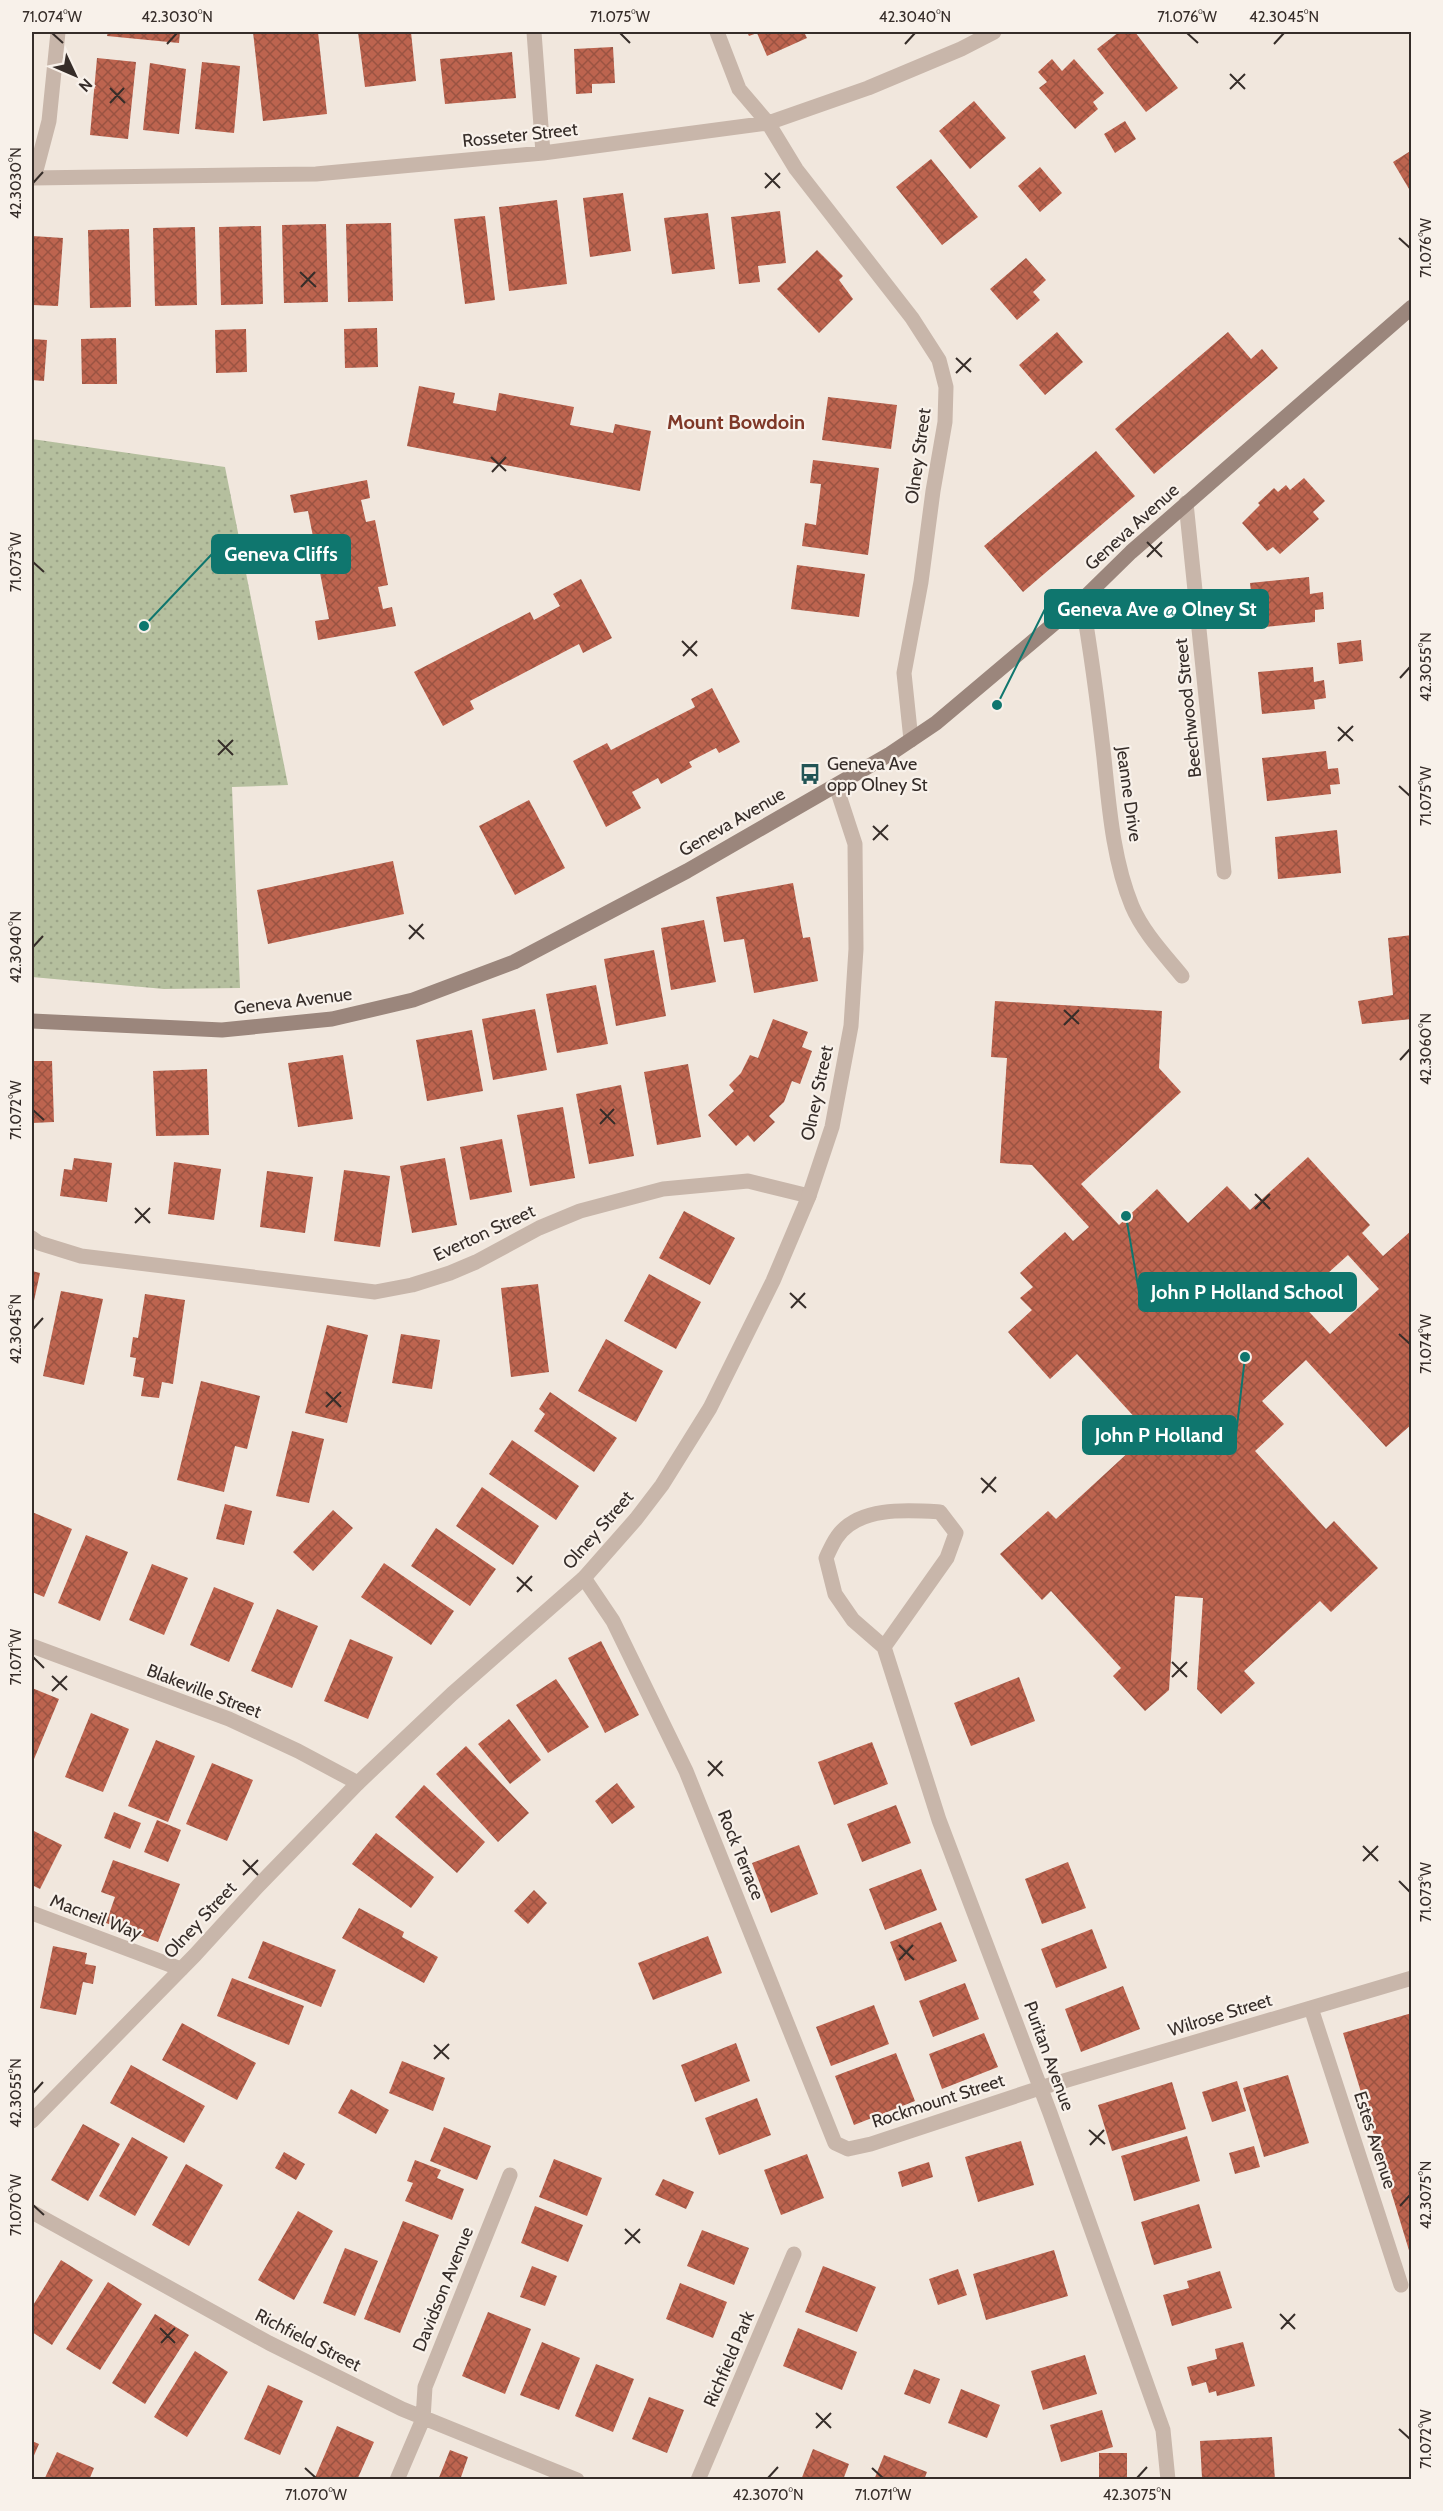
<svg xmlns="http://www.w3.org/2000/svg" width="1443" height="2511" font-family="Cabin,sans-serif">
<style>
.grass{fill:url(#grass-dots)}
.building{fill:url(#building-cross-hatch);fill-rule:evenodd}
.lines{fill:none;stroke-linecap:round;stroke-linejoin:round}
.minor{stroke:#c8b6aa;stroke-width:15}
.tertiary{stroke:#c8b6aa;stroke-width:15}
.secondary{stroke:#9b867c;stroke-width:15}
.ticks{fill:none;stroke:#362d29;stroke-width:2}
.labels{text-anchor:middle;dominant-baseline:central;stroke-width:4.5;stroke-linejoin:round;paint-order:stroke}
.street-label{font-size:18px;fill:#362d29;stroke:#f8f1ea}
.poi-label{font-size:18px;fill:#362d29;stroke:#f8f1ea;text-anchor:start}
.neighbourhood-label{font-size:20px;font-weight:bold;fill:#7f3828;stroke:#f8f1ea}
.leader{fill:none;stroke:#0f766e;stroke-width:2}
.callout-dot{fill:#0f766e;stroke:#f8f1ea;stroke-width:2}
.callout{fill:#0f766e;stroke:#0f766e;stroke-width:2}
.callout-label{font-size:20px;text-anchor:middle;font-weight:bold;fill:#fff}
.neatline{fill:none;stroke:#362d29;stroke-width:2}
.ticks-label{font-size:15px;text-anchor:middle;fill:#362d29}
</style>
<defs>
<pattern id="grass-dots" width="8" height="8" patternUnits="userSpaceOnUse" patternTransform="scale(1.5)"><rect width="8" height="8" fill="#b5bf9e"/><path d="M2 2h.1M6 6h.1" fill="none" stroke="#9ca488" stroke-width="1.8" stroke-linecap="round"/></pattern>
<pattern id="building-cross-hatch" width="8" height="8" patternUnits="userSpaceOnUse" patternTransform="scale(1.5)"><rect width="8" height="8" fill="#bd644f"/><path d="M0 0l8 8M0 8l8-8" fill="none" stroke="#9a5342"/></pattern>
</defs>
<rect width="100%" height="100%" fill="#f1e7dd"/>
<path class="grass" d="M32,439L225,467L288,785L232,787L240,988L164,989L32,977Z"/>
<path class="building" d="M108,32H180L179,43L107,36Z
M253,32H318L327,114L263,121Z
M358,32H411L416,81L365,87Z
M747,32H804L807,38L767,56L757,33L749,36Z
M1119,32H1135L1178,88L1146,112L1097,49Z
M613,47L615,83L592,84V93L576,94L574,49Z
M512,52L516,98L445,104L440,59Z
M97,58L136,62L128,139L90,135Z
M1052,59L1062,71L1074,59L1104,93L1093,102L1098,109L1075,129L1039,88L1047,82L1038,72Z
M202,62L240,66L234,133L195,129Z
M150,63L186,69L179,134L143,130Z
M974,101L1006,138L970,169L939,131Z
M1125,121L1136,139L1115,153L1104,134Z
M1412,150V194L1393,162Z
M931,159L978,217L942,245L896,187Z
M1040,167L1062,193L1040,212L1018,186Z
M623,193L631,251L590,257L583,198Z
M557,200L567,284L509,291L499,207Z
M780,211L786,263L758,266L760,282L739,284L731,217Z
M708,213L715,269L672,274L664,218Z
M485,216L495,300L465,304L454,219Z
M391,223L393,301L348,302L346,224Z
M326,224L328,302L284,303L282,225Z
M261,226L263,304L221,305L219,227Z
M195,227L197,305L155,306L153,228Z
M129,229L131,307L90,308L88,230Z
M32,236L63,238L58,306L32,305Z
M817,250L843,276L839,280L853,299L819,333L777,289Z
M1026,258L1046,280L1033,292L1040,300L1017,320L990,289Z
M377,328L378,367L345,368L344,329Z
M246,329L247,372L216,373L215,330Z
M1057,332L1083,362L1045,395L1019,365Z
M1228,332L1251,359L1262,349L1278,368L1154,474L1115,429Z
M116,338L117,384H82L81,339Z
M32,339L47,340L44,381L32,380Z
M419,386L455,393L453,403L496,411L499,393L574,407L570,425L613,433L615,424L651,431L640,491L407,446Z
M828,397L897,405L891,449L822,440Z
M1096,451L1135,496L1023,592L984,546Z
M813,460L879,468L868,555L802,546L805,523L816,525L821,484L810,483Z
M1304,478L1325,501L1313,512L1319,519L1280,554L1273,547L1267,551L1242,523L1260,505L1258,503L1274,488L1278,492L1286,485L1290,490Z
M367,480L370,498L361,500L366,522L375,520L388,585L378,587L383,609L392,607L396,626L318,640L315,621L329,619L308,511L294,513L290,495Z
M797,565L865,574L859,617L791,609Z
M1309,577L1310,594L1323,592L1324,609L1315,610V622L1255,628L1250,583Z
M581,579L612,638L583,653L579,644L470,701L474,709L443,726L414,672L530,612L534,620L560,606L553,594Z
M1361,640L1363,661L1339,664L1337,643Z
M1313,667L1314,682L1324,680L1326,698L1314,700L1315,709L1262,714L1258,672Z
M712,688L740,742L719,753L716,748L689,762L692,767L661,784L658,778L632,792L641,808L606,827L573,761L607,743L611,750L695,707L691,699Z
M1326,751L1328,769L1338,768L1340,784L1330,785L1331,794L1267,801L1262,758Z
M529,800L565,868L515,895L479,826Z
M1337,830L1341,873L1278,879L1275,837Z
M393,861L404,914L268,944L257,890Z
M793,883L803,938L810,937L818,981L754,993L744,939L724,942L716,897Z
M704,920L716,982L671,990L661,928Z
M1412,935V1019L1362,1024L1358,1001L1393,995L1388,938Z
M654,950L666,1016L616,1026L604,959Z
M596,985L608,1044L557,1053L546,994Z
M995,1001L1162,1011L1159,1068L1181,1092L1081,1184L1119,1225L1157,1189L1188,1223L1227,1186L1250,1210L1308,1157L1370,1225L1362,1233L1383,1256L1412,1230V1424L1386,1447L1306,1360L1262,1401L1284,1424L1255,1451L1326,1529L1334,1521L1378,1568L1331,1612L1320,1601L1244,1671L1255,1683L1221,1714L1197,1689L1203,1598L1175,1596L1169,1690L1145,1711L1113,1676L1121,1668L1051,1591L1042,1600L1000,1554L1048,1511L1056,1519L1131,1450L1120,1438L1138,1421L1077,1354L1050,1379L1008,1332L1032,1310L1020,1298L1033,1287L1020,1273L1065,1232L1073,1241L1089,1227L1032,1165L1000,1163L1007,1058L991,1057ZM1348,1255L1379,1289L1330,1334L1298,1300Z
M535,1009L547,1070L493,1080L482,1019Z
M773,1019L808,1032L802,1047L812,1051L800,1084L792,1081L784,1102L769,1116L775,1122L754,1142L748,1135L736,1146L708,1115L734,1091L729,1085L741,1073L750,1055L758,1058Z
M472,1030L483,1091L427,1101L416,1040Z
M343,1055L353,1119L298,1127L288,1063Z
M32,1061H52L54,1122L32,1123Z
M688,1064L701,1137L657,1145L644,1072Z
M207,1069L209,1135L156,1136L153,1071Z
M621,1085L634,1156L589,1164L576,1094Z
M563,1107L575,1178L530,1186L517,1115Z
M502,1139L512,1192L470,1200L460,1147Z
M74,1158L112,1163L107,1202L60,1196L64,1169L72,1170Z
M445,1158L457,1225L412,1233L400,1166Z
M174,1162L221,1169L214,1220L168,1214Z
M344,1170L390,1176L380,1247L334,1241Z
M267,1171L313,1177L305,1233L260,1227Z
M684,1211L735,1238L710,1285L659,1258Z
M32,1271L40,1273L32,1310Z
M649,1274L701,1302L676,1349L624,1321Z
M538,1284L549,1372L511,1377L501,1288Z
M61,1291L103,1299L84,1385L43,1376Z
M145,1294L185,1300L173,1384L162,1382L159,1398L141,1396L144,1378L133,1376L136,1358L130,1357L133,1337L138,1338Z
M327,1325L368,1335L347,1423L305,1413Z
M401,1334L440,1340L432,1389L392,1383Z
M606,1339L663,1371L636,1422L578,1391Z
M201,1381L260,1396L247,1449L235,1446L224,1492L177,1480Z
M550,1392L617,1438L594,1472L534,1431L545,1414L539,1409Z
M292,1431L324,1439L309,1503L276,1496Z
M512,1440L579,1486L556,1520L489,1474Z
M482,1487L539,1526L513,1565L456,1526Z
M225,1504L252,1511L244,1545L216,1539Z
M333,1510L353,1528L313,1571L293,1552Z
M32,1512L72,1529L44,1597L32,1592Z
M436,1528L496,1569L470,1606L411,1566Z
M86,1535L128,1552L100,1621L58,1603Z
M384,1563L454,1611L431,1645L361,1597Z
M152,1564L188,1578L164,1635L129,1620Z
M214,1587L254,1603L229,1662L190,1645Z
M277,1609L318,1626L292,1688L251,1671Z
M350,1639L393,1657L368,1719L324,1701Z
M601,1641L639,1715L605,1733L568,1658Z
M1019,1677L1035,1721L971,1746L954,1703Z
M556,1679L589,1727L548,1753L516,1705Z
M32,1688L59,1699L32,1764Z
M91,1713L129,1729L103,1792L65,1777Z
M509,1719L541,1760L510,1784L478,1744Z
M156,1740L195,1756L168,1822L128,1806Z
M872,1742L888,1784L834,1805L818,1762Z
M466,1746L529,1813L498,1842L436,1774Z
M212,1763L253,1780L227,1841L186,1824Z
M617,1783L635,1807L612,1824L595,1801Z
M424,1785L485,1842L457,1873L395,1817Z
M896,1805L911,1843L862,1862L847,1824Z
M114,1812L141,1823L130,1849L104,1838Z
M157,1820L181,1830L168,1862L144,1852Z
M32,1830L62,1845L40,1889L32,1885Z
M376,1833L434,1877L411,1908L352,1864Z
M799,1845L818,1894L771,1913L752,1863Z
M113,1860L180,1884L158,1942L106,1923L115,1897L101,1892Z
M1068,1862L1086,1908L1042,1924L1025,1879Z
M921,1869L937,1910L885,1930L869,1889Z
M534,1890L547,1903L528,1924L514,1911Z
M359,1908L404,1932L402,1937L438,1957L424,1983L342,1938Z
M941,1922L957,1961L905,1981L890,1942Z
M1092,1929L1107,1968L1056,1988L1041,1949Z
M708,1936L722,1973L653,2000L638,1963Z
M263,1941L336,1970L321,2007L248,1978Z
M53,1946L87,1953L85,1964L96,1966L93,1984L83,1982L76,2015L40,2008Z
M232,1978L304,2006L289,2045L217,2016Z
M965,1983L979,2019L933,2037L919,2001Z
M1123,1986L1140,2029L1081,2052L1065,2009Z
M874,2005L889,2044L831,2066L816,2027Z
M1412,2013V2257H1411L1343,2033Z
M182,2023L256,2063L237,2100L162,2060Z
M984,2033L998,2067L942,2089L929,2054Z
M736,2043L750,2081L695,2102L681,2065Z
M896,2053L915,2101L854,2125L835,2076Z
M402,2061L445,2078L433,2111L389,2093Z
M131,2065L205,2106L184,2143L110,2103Z
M1288,2075L1309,2143L1264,2157L1243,2088Z
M1237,2081L1246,2111L1212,2122L1202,2092Z
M1172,2082L1186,2129L1112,2151L1098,2105Z
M351,2089L389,2110L376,2134L338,2113Z
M757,2098L771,2135L719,2155L705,2118Z
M83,2124L120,2144L88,2201L51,2180Z
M444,2127L491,2146L477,2180L430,2161Z
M1187,2136L1200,2181L1134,2201L1121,2156Z
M132,2137L168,2157L135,2216L99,2196Z
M1021,2141L1034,2185L978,2202L965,2157Z
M1254,2146L1260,2167L1235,2174L1229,2153Z
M284,2152L305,2164L296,2180L275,2168Z
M807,2154L824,2198L781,2215L764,2170Z
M554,2159L602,2178L587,2216L539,2197Z
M415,2160L441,2170L437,2178L464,2189L452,2220L405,2201L413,2183L407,2181Z
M929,2162L933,2177L902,2187L898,2172Z
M186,2164L223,2185L189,2246L152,2225Z
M663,2179L694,2192L686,2209L655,2195Z
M1199,2204L1212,2248L1154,2265L1141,2222Z
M535,2206L583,2225L568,2262L521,2243Z
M298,2211L333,2231L294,2300L258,2280Z
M403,2221L439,2235L400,2333L364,2319Z
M702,2230L749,2248L734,2285L687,2266Z
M345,2248L378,2261L355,2316L323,2303Z
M1054,2250L1068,2296L986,2320L973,2274Z
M61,2260L93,2280L52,2345L32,2332V2307Z
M532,2266L557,2276L545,2306L520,2297Z
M823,2266L876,2287L857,2332L805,2312Z
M958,2269L967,2295L938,2305L929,2279Z
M1220,2271L1232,2308L1172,2326L1163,2295L1189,2288L1187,2281Z
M108,2282L142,2304L100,2370L66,2349Z
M680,2283L727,2302L713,2338L666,2319Z
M488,2312L531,2329L505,2394L462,2376Z
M155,2314L189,2335L145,2404L112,2383Z
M798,2328L857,2352L842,2390L783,2366Z
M542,2342L580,2358L559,2410L520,2395Z
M1243,2342L1255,2386L1217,2396L1216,2391L1209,2393L1206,2382L1192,2386L1187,2367L1217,2359L1215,2349Z
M195,2351L228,2372L187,2437L154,2417Z
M1085,2355L1097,2394L1043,2410L1031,2371Z
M596,2364L634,2379L613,2432L575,2416Z
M914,2369L940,2379L930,2404L904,2394Z
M268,2385L303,2401L280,2455L244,2439Z
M961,2389L1000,2405L987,2438L948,2423Z
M649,2397L684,2410L667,2453L632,2439Z
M1102,2410L1113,2447L1061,2462L1050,2425Z
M337,2426L374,2442L357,2480H314Z
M1272,2437L1275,2480L1202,2478L1200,2441Z
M32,2441L39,2444L32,2460Z
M813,2449L849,2464L843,2480H801Z
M450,2450L468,2457L460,2480H438Z
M57,2452L94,2468L89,2480H44Z
M1099,2453H1127V2480H1099Z
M884,2455L927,2472L924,2480H874Z"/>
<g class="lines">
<path class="minor" d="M534,32L543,153
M717,32L739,89L768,123L796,169L912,318L939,360L946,387L945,422L933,491L921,582L904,673L911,740
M32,178L316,174L543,153L768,123L868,88L961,49L994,32
M34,178L49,121L58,32
M1186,503L1224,872
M1082,600C1091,652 1098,705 1104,758C1109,806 1113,860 1132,906C1143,932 1164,954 1182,976
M32,1238L39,1243L81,1256L375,1292L412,1285L450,1273L476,1262L539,1228L580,1211L663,1189L748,1181L809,1196
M584,1578L613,1621L686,1771L835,2143L848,2149L871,2144L1040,2088L1412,1978
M32,1646L229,1719L298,1751L358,1783
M884,1647L947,1558L956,1533L940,1512C908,1510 858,1506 837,1537C832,1544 829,1552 826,1558L835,1594L853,1620L884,1647L939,1820L1050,2113L1163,2430L1168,2480
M32,1913L181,1969
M1311,2008L1401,2285
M32,2212L269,2343L402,2409L577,2480
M397,2480L423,2419L425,2387L510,2175
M698,2480L794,2254"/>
<path class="tertiary" d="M32,2121L195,1955L258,1886L358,1783L452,1694L584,1578L636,1519L662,1485L710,1408L773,1281L809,1196L832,1127L851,1026L856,949L855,844L836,786"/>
<path class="secondary" d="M32,1021L222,1030L332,1019L413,1000L514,962L687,871L890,754L936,723L1082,600L1131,552L1412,307"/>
</g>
<path class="ticks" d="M52,33L63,43M620,33L630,43M1187,33L1198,43M167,44L177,33M905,44L915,33M1274,44L1284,33M1230,74L1245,89M110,88L125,103M1230,89L1245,74M110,103L124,88M765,173L780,188M33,183L43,172M765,188L780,173M1399,238L1410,248M300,272L316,287M301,287L315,272M956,358L971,372M956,373L971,358M491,457L506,471M492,472L506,457M1147,542L1162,557M1147,557L1162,542M33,562L44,572M682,641L697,656M683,656L697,641M1400,678L1410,667M1338,727L1353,741M218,740L233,755M1338,741L1353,726M218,755L233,740M1399,786L1410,796M873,826L888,840M873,840L888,825M409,925L424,939M409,939L423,924M33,947L43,936M1064,1010L1079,1024M1064,1025L1079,1010M1400,1060L1410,1049M600,1109L615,1124M33,1110L44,1120M600,1124L614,1109M1255,1194L1270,1209M135,1208L150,1223M1255,1209L1270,1194M135,1223L150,1208M790,1293L806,1308M791,1308L805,1293M33,1329L43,1318M1399,1334L1410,1344M326,1392L341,1407M326,1407L341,1392M981,1478L996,1492M982,1493L996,1477M517,1577L532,1591M517,1592L532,1576M33,1657L44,1668M1172,1662L1187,1677M52,1676L67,1690M1172,1677L1187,1662M52,1691L67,1676M708,1761L723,1776M708,1776L722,1761M1363,1846L1378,1861M243,1860L258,1875M1363,1861L1378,1846M243,1875L258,1860M1399,1881L1410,1892M899,1945L914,1960M899,1960L913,1945M434,2045L449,2059M434,2059L449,2044M33,2093L43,2082M1089,2130L1105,2144M1090,2145L1104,2130M33,2205L44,2215M1400,2206L1410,2195M625,2229L640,2243M625,2244L640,2229M1280,2314L1295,2329M160,2328L175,2343M1281,2329L1295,2314M161,2343L175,2328M816,2413L831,2428M816,2428L831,2413M1399,2429L1410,2439M305,2468L316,2478M872,2468L883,2478M768,2478L778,2467M1137,2478L1147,2467"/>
<defs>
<symbol id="bus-bare" viewBox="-9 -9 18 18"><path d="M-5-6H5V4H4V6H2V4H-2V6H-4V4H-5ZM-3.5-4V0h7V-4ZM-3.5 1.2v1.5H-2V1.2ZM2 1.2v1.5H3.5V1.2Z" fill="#225455" stroke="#f8f1ea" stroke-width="2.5" paint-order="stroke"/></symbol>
</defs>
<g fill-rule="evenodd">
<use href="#bus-bare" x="795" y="759" width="30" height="30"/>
</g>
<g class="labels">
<g class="street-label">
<text transform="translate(520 135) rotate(-6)">Rosseter Street</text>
<text transform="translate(918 456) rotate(-82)">Olney Street</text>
<text transform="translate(1132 527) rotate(-42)">Geneva Avenue</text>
<text transform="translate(1188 708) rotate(-96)">Beechwood Street</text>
<text transform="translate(1129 794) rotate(82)">Jeanne Drive</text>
<text transform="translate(732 822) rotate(-30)">Geneva Avenue</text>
<text transform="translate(293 1001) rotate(-7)">Geneva Avenue</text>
<text transform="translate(817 1093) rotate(-78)">Olney Street</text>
<text transform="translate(484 1233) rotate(-25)">Everton Street</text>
<text transform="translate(598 1530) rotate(-49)">Olney Street</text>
<text transform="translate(204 1691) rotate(21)">Blakeville Street</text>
<text transform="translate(741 1855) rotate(68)">Rock Terrace</text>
<text transform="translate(96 1917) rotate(21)">Macneil Way</text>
<text transform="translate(200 1920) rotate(-47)">Olney Street</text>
<text transform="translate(1220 2015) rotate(-17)">Wilrose Street</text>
<text transform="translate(1049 2056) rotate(70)">Puritan Avenue</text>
<text transform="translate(938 2101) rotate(-18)">Rockmount Street</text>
<text transform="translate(1375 2140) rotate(72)">Estes Avenue</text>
<text transform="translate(443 2289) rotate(-68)">Davidson Avenue</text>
<text transform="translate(308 2340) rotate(27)">Richfield Street</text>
<text transform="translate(729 2359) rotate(-67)">Richfield Park</text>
</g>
<g class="poi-label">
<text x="827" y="764">Geneva Ave<tspan x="827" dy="21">opp Olney St</tspan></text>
</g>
<g class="neighbourhood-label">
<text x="736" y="422">Mount Bowdoin</text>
</g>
</g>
<path class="leader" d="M144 626L212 554M997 705L1045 609M1126 1216L1139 1292M1245 1357L1236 1435"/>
<g class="callout-dot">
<circle cx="144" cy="626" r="6"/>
<circle cx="997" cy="705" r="6"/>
<circle cx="1126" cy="1216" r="6"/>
<circle cx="1245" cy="1357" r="6"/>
</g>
<g class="callout">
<rect x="212" y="535" width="138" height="38" rx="6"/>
<rect x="1045" y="590" width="223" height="38" rx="6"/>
<rect x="1139" y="1273" width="217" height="38" rx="6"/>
<rect x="1083" y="1416" width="153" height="38" rx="6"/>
</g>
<g class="callout-label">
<text x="281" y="561">Geneva Cliffs</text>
<text x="1157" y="616">Geneva Ave @ Olney St</text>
<text x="1247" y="1299">John P Holland School</text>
<text x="1159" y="1442">John P Holland</text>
</g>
<rect width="1443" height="2511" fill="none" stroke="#f8f1ea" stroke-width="66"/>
<g transform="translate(75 75) rotate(134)" stroke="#f8f1ea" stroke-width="4.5" paint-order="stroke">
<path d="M0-4.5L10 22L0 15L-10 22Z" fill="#362d29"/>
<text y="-9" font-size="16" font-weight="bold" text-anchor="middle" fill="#362d29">N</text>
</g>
<rect x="33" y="33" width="1377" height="2445" class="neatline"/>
<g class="ticks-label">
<text x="52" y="22">71.074°W</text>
<text x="177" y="22">42.3030°N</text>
<text x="620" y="22">71.075°W</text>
<text x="915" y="22">42.3040°N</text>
<text x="1187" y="22">71.076°W</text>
<text x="1284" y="22">42.3045°N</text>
<text transform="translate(16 183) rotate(-90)" y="5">42.3030°N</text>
<text transform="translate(1426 248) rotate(-90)" y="5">71.076°W</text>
<text transform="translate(16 562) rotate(-90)" y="5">71.073°W</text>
<text transform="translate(1426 667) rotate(-90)" y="5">42.3055°N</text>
<text transform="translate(1426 796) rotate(-90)" y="5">71.075°W</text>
<text transform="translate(16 947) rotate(-90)" y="5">42.3040°N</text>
<text transform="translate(1426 1049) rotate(-90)" y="5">42.3060°N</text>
<text transform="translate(16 1110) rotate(-90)" y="5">71.072°W</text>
<text transform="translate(16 1329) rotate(-90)" y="5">42.3045°N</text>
<text transform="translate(1426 1344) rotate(-90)" y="5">71.074°W</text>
<text transform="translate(16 1657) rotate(-90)" y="5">71.071°W</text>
<text transform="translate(1426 1892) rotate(-90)" y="5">71.073°W</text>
<text transform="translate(16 2093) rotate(-90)" y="5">42.3055°N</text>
<text transform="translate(1426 2195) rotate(-90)" y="5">42.3075°N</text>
<text transform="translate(16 2205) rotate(-90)" y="5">71.070°W</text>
<text transform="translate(1426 2439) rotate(-90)" y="5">71.072°W</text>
<text x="316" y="2500">71.070°W</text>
<text x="768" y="2500">42.3070°N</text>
<text x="883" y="2500">71.071°W</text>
<text x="1137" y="2500">42.3075°N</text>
</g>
</svg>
